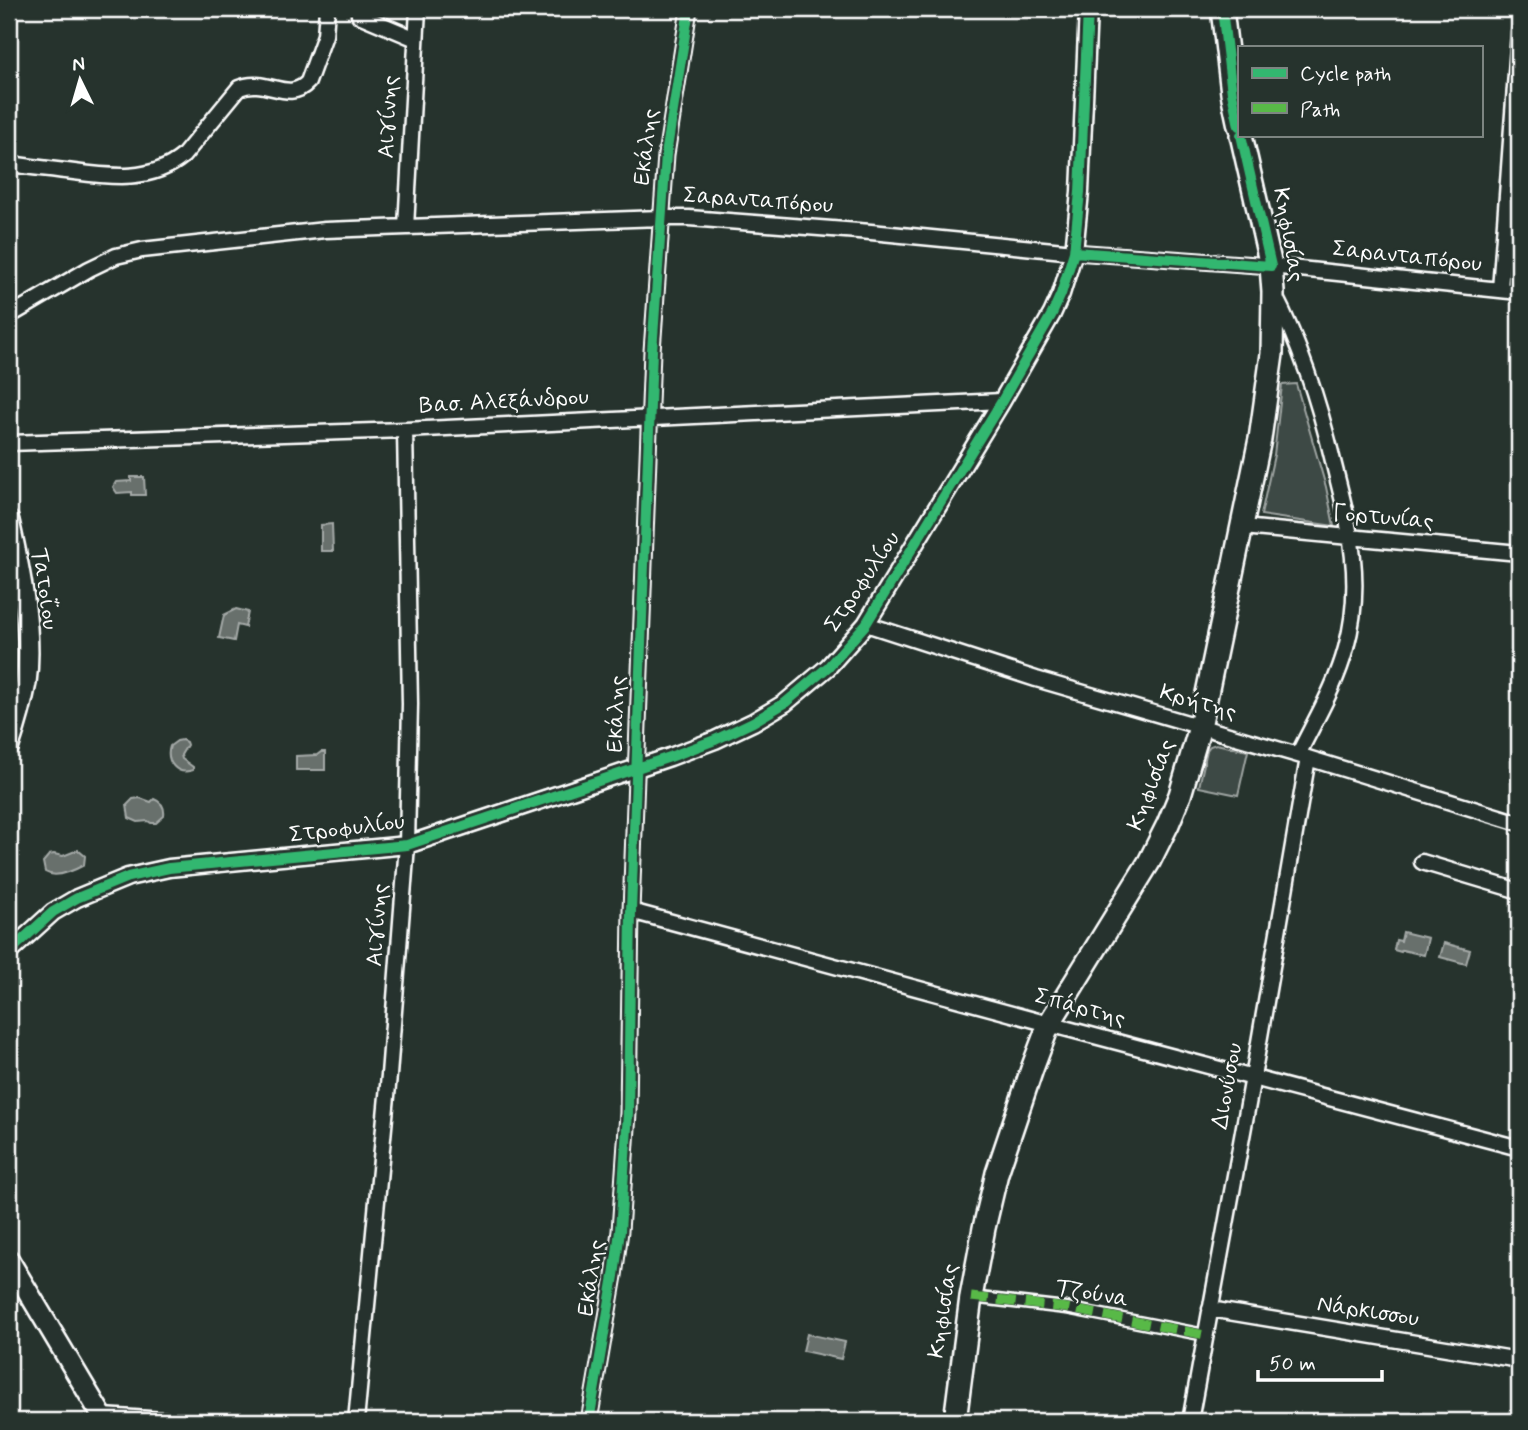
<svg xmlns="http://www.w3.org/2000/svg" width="1528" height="1430" font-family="Mynerve,sans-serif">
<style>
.green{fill:#3e4944;stroke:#9ea4a2;stroke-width:2}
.water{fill:#67706c;stroke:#a4a9a7;stroke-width:2}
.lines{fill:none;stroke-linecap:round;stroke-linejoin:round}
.pedestrian-casing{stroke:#fff;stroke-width:15}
.minor-casing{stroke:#fff;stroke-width:19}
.tertiary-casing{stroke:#fff;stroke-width:21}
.secondary-casing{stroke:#fff;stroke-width:24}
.primary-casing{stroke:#fff;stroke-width:26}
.pedestrian{stroke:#26332d;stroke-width:10}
.minor{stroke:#26332d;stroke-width:14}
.tertiary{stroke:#26332d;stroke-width:16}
.secondary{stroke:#26332d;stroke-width:19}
.primary{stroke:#26332d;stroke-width:21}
.quiet{stroke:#58b947;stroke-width:9;stroke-dasharray:18 9;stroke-linecap:butt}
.cycleway-casing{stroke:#26332d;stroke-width:15}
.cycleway{stroke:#33b770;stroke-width:10}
.labels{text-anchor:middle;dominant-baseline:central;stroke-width:5;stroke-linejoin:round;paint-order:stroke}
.street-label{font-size:23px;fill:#fff;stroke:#26332d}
</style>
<rect width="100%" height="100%" fill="#26332d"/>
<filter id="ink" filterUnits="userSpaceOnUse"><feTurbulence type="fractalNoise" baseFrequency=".0143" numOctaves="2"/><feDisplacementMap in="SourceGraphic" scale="14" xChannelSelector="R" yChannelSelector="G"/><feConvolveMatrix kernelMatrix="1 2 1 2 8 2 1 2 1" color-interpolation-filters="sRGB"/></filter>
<g filter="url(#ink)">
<path class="green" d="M1296,384L1326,487L1334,526L1261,515L1274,455L1282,385Z
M1216,744L1248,751L1238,795L1199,787L1207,750L1210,746Z"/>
<path class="water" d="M131,477H144L145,495H132V492L117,493L113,487L116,482L131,481Z
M332,524L333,551H321V525Z
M236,609L248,612L245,627L237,625L234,641L219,638L224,615Z
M182,740L186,742L187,745L181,755L182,759L193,767V770C177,776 165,762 170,746L177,741Z
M321,752H325V770H296V756L317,755Z
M140,798L151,802L154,799C162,802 165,808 164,816L156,823H151L148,821L138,822L129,818L127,805L133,799Z
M78,850L85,856L84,865C73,871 56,879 45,872L43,862L49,855L54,854L63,856Z
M1403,932L1428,938L1424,955L1402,950L1401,952L1394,950L1396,940L1401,941Z
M1444,943L1470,950L1466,964L1440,957Z
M807,1334L845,1342L841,1359L803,1351Z"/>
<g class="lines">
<defs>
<path id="pedestrian" d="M971,1297L1066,1308L1205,1335"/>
<path id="minor" d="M359,15L416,39
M9,164C30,167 52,169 74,172C111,177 152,182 183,156L239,88C266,76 288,104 308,82L325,35L327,9
M406,227L418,9
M1500,290L1519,32
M1274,294C1302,348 1320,406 1334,465C1350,528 1364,583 1346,648C1336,686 1315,720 1298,755
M9,316L89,269L116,256L142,250L325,230L661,218H689L871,232L1074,252L1271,266L1519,292
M9,443L405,430L1002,401
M1243,527L1519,553
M866,624L1036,679L1298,755L1519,823
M1422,862L1519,891
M631,911L1049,1024L1519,1148
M1210,1309L1519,1360
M356,1421L389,1075L407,845L410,704L405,430
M589,1421L614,1276L620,1231L628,1113L631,911L652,351L666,155L689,9
M1190,1421L1253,1077L1308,758"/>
<path id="tertiary" d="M9,952L53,912L77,898L128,877L169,868L407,845L670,757L715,740L753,722L785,703L828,667L866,624L1002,401L1052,314L1061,294L1074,252L1080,192L1088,9
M103,1417L165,1421"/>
<path id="secondary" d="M9,521C20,570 33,633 26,683C22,704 16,725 9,746
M9,1260L105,1421"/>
<path id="primary" d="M1222,9L1232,93L1239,126
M955,1421L971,1297L984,1228L997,1173L1032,1069L1049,1024L1149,862L1168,824L1180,795L1200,727L1260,439L1272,354L1273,292L1271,266L1241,135"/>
</defs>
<use href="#pedestrian" class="pedestrian-casing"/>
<use href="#minor" class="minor-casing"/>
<use href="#tertiary" class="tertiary-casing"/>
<use href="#secondary" class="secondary-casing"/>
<use href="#primary" class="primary-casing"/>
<use href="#pedestrian" class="pedestrian"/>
<use href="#minor" class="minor"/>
<use href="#tertiary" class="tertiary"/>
<use href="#secondary" class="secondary"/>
<use href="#primary" class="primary"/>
<path class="quiet" d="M971,1297L1066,1308L1205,1335"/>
<defs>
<path id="cycleway" d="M1222,9L1232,93L1239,126
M1074,252L1271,266L1241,135
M9,952L53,912L77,898L128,877L169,868L407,845L670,757L715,740L753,722L785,703L828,667L866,624L1002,401L1052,314L1061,294L1074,252L1080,192L1088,9
M589,1421L614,1276L620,1231L628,1113L631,911L652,351L666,155L689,9"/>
</defs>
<use href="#cycleway" class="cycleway-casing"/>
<use href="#cycleway" class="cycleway"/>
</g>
</g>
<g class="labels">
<g class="street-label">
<text transform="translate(389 117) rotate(-87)">Αιγίνης</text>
<text transform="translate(647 147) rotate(-83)">Εκάλης</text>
<text transform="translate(758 201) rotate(4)">Σαρανταπόρου</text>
<text transform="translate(1288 235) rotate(80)">Κηφισίας</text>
<text transform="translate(1407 257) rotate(6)">Σαρανταπόρου</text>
<text transform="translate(504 402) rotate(-3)">Βασ. Αλεξάνδρου</text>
<text transform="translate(1383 518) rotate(5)">Γορτυνίας</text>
<text transform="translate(863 582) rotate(-56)">Στροφυλίου</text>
<text transform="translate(44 589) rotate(82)">Τατοΐου</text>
<text transform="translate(1198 703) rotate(16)">Κρήτης</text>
<text transform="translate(617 714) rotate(-88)">Εκάλης</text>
<text transform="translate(1152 785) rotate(-69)">Κηφισίας</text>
<text transform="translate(347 829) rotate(-7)">Στροφυλίου</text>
<text transform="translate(378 925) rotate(-86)">Αιγίνης</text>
<text transform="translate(1080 1008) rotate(15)">Σπάρτης</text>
<text transform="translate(1228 1086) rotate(-80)">Διονύσου</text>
<text transform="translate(592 1278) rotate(-81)">Εκάλης</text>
<text transform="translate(1092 1294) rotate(10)">Τζούνα</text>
<text transform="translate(944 1311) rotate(-81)">Κηφισίας</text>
<text transform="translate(1368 1312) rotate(9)">Νάρκισσου</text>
</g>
</g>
<rect width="1528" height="1430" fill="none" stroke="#26332d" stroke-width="35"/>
<rect x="18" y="18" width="1493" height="1395" fill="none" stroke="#fff" stroke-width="2.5" filter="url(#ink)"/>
<rect x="1238" y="46" width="245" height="91" fill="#26332d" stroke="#7d8581" stroke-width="2"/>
<rect x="1252" y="68" width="35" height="10" fill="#33b770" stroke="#7d8581" stroke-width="2"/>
<text x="1300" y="80" font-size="21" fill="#ffffff">Cycle path</text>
<rect x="1252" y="103" width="35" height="10" fill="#58b947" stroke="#7d8581" stroke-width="2"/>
<text x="1300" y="116" font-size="21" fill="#ffffff">Path</text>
<g transform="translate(80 80) rotate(355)" stroke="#26332d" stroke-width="5" paint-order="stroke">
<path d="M0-5L12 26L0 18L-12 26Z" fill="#ffffff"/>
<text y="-10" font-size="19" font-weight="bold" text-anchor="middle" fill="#ffffff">N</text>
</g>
<path d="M1258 1370v10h124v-10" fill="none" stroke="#ffffff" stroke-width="3.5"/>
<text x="1269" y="1370" font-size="21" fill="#ffffff" stroke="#26332d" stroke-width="5" paint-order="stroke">50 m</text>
</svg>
